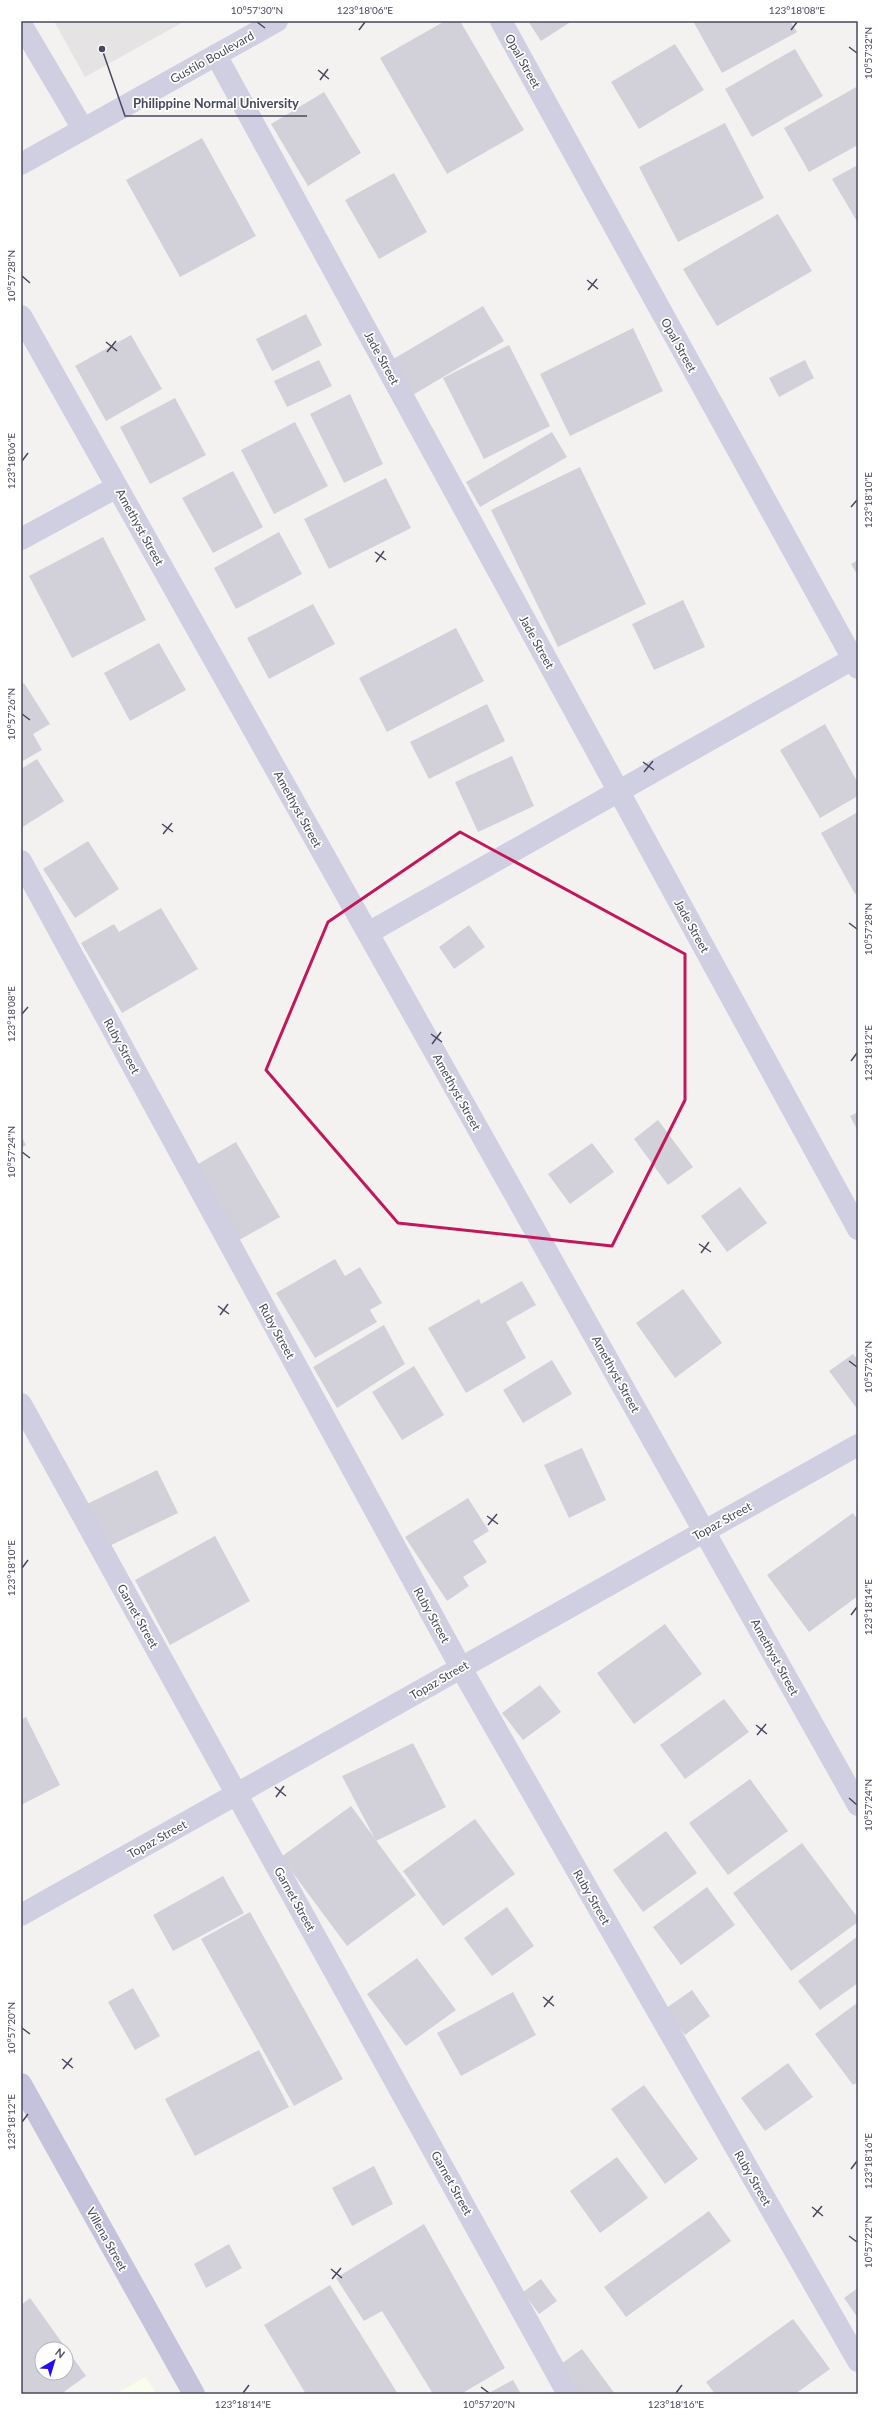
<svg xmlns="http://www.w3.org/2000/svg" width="879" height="2415" font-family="Lato,sans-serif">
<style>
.commercial{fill:#f9fdeb}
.education{fill:#e5e3e3}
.building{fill:#d2d0d9;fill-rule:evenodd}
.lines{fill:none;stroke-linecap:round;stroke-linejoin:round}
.minor{stroke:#cfcfe1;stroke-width:22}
.tertiary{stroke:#cfcfe1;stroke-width:22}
.secondary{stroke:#c4c3db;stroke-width:22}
.marked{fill:none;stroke:#c2185b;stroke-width:3;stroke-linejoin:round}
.ticks{fill:none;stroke:#484860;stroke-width:1.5}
.labels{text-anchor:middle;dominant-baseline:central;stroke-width:3.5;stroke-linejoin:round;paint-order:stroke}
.street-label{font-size:12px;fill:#484860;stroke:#fff}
.leader{fill:none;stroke:#484860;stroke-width:1.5}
.callout-dot{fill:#484860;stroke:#fff;stroke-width:1.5}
.callout-label{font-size:13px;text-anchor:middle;font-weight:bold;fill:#484860;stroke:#fff;stroke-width:3.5;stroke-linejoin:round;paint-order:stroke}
.neatline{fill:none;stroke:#484860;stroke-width:1.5}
.ticks-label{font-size:10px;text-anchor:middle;fill:#484860}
</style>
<rect width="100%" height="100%" fill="#f4f2f1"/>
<path class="commercial" d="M146,2377L156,2394H115Z"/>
<path class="education" d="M54,21H185L85,77Z"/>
<path class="building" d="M445,21H460L524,130L447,174L380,58Z
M528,21H572L541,41Z
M693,21H790L797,32L722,73Z
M675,44L704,90L639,129L611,82Z
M795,49L823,96L752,137L725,89Z
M858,86V145L809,172L784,128Z
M324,92L361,153L308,186L271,124Z
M725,123L764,198L678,242L639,167Z
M202,138L256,236L180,277L126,180Z
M858,165V223L832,179Z
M394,173L427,232L379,259L345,200Z
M778,214L812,271L717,326L683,269Z
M483,306L504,341L411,396L390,361Z
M306,314L322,345L272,371L256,339Z
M633,328L663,391L570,436L540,374Z
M131,335L162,389L106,421L75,366Z
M509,345L550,426L484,459L443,378Z
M319,360L332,386L287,407L274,381Z
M805,360L814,378L779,397L769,378Z
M350,394L383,464L344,483L310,414Z
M175,398L206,455L150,484L120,427Z
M295,422L328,486L274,514L241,450Z
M552,432L567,457L480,507L466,482Z
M580,467L646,604L558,647L491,510Z
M233,471L263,527L213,553L182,498Z
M386,478L411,528L329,569L304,519Z
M279,532L302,574L236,609L214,568Z
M103,537L146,620L72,658L29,576Z
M858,560V576L851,564Z
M683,600L705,647L654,670L632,624Z
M313,604L335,644L269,679L247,638Z
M456,628L484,681L387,732L359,678Z
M159,643L186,690L130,721L104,673Z
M24,683L50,724L33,734L42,750L21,762V685Z
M487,704L505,741L429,779L410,742Z
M825,724L858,783V796L820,818L780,750Z
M512,756L534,806L478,832L455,782Z
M37,759L64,801L21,828V769Z
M858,812V892L855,894L821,833Z
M88,841L119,889L75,918L43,869Z
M161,908L198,969L122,1013L81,943L114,924L119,932Z
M469,925L485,947L454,969L439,947Z
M858,1112V1131L850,1116Z
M658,1120L693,1167L668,1185L634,1139Z
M21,1136L26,1145L21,1148Z
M236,1142L280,1217L234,1243L191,1168Z
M592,1143L614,1172L570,1204L548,1174Z
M740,1187L767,1223L727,1252L701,1216Z
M335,1259L345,1276L360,1267L382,1303L370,1310L377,1322L315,1358L276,1293Z
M522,1281L536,1305L506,1322L526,1358L466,1393L428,1328L479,1299L481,1304Z
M683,1289L722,1343L675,1378L636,1323Z
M384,1325L405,1364L337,1408L313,1367Z
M853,1354L858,1360V1410L829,1371Z
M552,1360L572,1394L523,1423L503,1390Z
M414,1366L444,1415L402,1440L372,1392Z
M582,1448L606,1500L569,1518L544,1465Z
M157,1470L178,1513L103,1549L83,1506Z
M468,1498L489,1531L473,1541L487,1562L463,1577L469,1586L447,1601L405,1537Z
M853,1513L858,1520V1596L809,1632L767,1575Z
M215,1536L250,1601L170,1645L135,1580Z
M665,1624L702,1674L634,1724L597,1673Z
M540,1685L561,1712L523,1740L502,1713Z
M724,1699L749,1732L685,1779L660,1745Z
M26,1717L60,1785L21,1805V1719Z
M413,1743L446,1807L376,1841L342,1776Z
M750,1779L788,1831L728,1875L689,1823Z
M351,1806L416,1895L347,1946L281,1857Z
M475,1819L515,1874L443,1926L403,1871Z
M666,1831L697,1873L643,1912L613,1870Z
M802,1843L858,1918V1922L791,1971L733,1893Z
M223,1876L244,1913L173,1951L153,1915Z
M707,1887L735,1925L681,1965L653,1927Z
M507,1907L534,1946L492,1976L464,1938Z
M250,1912L343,2079L294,2106L201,1939Z
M858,1936V1983L820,2010L798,1981Z
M417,1958L456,2010L406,2046L367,1994Z
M133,1988L160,2036L135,2050L108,2002Z
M692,1990L710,2016L685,2035L665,2009Z
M513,1992L536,2035L461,2076L437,2033Z
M857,2003L858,2082L853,2085L815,2034Z
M259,2050L289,2107L195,2156L165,2099Z
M788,2063L813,2097L765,2131L741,2098Z
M644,2085L698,2159L665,2184L611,2109Z
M617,2157L648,2198L600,2233L570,2191Z
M374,2166L393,2204L352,2226L332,2188Z
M709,2211L731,2241L626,2317L604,2287Z
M424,2224L505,2368L461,2394H433L382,2311L364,2321L336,2278Z
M229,2244L242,2268L206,2288L194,2264Z
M541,2279L557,2301L539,2314L523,2292Z
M330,2285L398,2394H306L264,2325Z
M858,2288V2318L844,2298Z
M30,2298L86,2376L61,2394H21V2305ZM42,2349H66V2373H42Z
M793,2319L830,2369L795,2394H715L706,2382Z
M582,2349L615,2394H579L558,2366Z
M513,2380L521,2394H487Z"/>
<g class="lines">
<path class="minor" d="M501,21L858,668
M216,55L858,1229
M21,316L858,1805
M21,539L117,487
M21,861L461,1668L858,2361
M368,933L858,656
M21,1404L568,2394
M21,1915L858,1445"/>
<path class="tertiary" d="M21,24L83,129
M21,164L277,21"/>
<path class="secondary" d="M21,2084L194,2394"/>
</g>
<path class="marked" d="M460,832L685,954V1100L612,1246L398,1223L266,1070L328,922Z"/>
<path class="ticks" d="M257,22L265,28M359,30L365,22M791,30L797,22M849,47L857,53M318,70L329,79M320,80L328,69M22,276L30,283M587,280L598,289M588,290L597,279M106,342L117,351M107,352L116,341M22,461L28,453M851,507L857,500M375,552L386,560M376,562L384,551M22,714L30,720M643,762L654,770M644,772L653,761M162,824L173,832M163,834L172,823M849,923L857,929M22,1014L28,1007M431,1034L442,1042M432,1044L441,1032M851,1061L857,1053M22,1152L30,1158M699,1244L711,1252M701,1253L709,1242M218,1306L229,1314M220,1315L228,1304M849,1361L857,1367M487,1516L498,1524M488,1525L497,1514M22,1568L28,1560M851,1615L857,1607M756,1725L767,1734M757,1735L766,1724M275,1787L286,1796M276,1797L284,1786M849,1798L857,1805M543,1997L554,2006M544,2007L553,1996M22,2028L30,2034M62,2059L73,2068M63,2069L72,2058M22,2122L28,2114M851,2169L857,2161M812,2207L823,2216M813,2217L822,2206M849,2236L857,2242M331,2269L342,2278M332,2279L341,2268M481,2387L489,2393M243,2393L249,2385M676,2393L682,2385"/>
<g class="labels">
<g class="street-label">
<text transform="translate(212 57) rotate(-29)">Gustilo Boulevard</text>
<text transform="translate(523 61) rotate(61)">Opal Street</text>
<text transform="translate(679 345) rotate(61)">Opal Street</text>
<text transform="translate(382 358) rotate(61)">Jade Street</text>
<text transform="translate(140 527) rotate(61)">Amethyst Street</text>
<text transform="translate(537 642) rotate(61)">Jade Street</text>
<text transform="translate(298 809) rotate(61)">Amethyst Street</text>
<text transform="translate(692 926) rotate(61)">Jade Street</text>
<text transform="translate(122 1046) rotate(61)">Ruby Street</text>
<text transform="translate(457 1092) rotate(61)">Amethyst Street</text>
<text transform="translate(277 1331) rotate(61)">Ruby Street</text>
<text transform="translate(616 1374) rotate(61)">Amethyst Street</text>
<text transform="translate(722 1521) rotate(-29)">Topaz Street</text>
<text transform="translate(432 1615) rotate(61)">Ruby Street</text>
<text transform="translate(138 1616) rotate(61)">Garnet Street</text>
<text transform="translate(775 1657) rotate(61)">Amethyst Street</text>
<text transform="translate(439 1680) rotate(-30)">Topaz Street</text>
<text transform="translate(157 1839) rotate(-29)">Topaz Street</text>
<text transform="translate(592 1897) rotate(60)">Ruby Street</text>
<text transform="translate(295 1899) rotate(61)">Garnet Street</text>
<text transform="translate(753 2178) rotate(60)">Ruby Street</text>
<text transform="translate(452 2183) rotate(61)">Garnet Street</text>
<text transform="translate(107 2239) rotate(61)">Villena Street</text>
</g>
</g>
<path class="leader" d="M102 49L125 116H307"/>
<circle class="callout-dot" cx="102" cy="49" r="4"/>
<g class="callout-label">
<text x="216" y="108">Philippine Normal University</text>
</g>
<rect width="879" height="2415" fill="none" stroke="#ffffff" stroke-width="44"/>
<g transform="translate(54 2361) rotate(38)"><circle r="19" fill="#ffffff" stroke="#b6b6bf"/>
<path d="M0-3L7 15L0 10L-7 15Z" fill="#230ef1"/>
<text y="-6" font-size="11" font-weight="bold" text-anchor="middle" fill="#484860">N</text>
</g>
<rect x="22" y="22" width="835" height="2371" class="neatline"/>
<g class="ticks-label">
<text x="257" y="14">10°57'30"N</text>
<text x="365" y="14">123°18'06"E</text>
<text x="797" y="14">123°18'08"E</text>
<text transform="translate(868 53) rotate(-90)" y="4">10°57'32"N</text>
<text transform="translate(11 276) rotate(-90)" y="4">10°57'28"N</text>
<text transform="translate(11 461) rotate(-90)" y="4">123°18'06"E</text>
<text transform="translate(868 500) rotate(-90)" y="4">123°18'10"E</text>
<text transform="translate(11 714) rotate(-90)" y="4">10°57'26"N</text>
<text transform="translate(868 929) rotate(-90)" y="4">10°57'28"N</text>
<text transform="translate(11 1014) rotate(-90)" y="4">123°18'08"E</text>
<text transform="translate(868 1053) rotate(-90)" y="4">123°18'12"E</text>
<text transform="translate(11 1152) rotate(-90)" y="4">10°57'24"N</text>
<text transform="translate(868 1367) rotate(-90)" y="4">10°57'26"N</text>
<text transform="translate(11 1568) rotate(-90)" y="4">123°18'10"E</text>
<text transform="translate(868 1607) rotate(-90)" y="4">123°18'14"E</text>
<text transform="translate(868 1805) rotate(-90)" y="4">10°57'24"N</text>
<text transform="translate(11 2028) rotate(-90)" y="4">10°57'20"N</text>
<text transform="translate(11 2122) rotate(-90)" y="4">123°18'12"E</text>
<text transform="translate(868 2161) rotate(-90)" y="4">123°18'16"E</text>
<text transform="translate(868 2242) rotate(-90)" y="4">10°57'22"N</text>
<text x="243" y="2408">123°18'14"E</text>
<text x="489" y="2408">10°57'20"N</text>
<text x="676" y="2408">123°18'16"E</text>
</g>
</svg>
